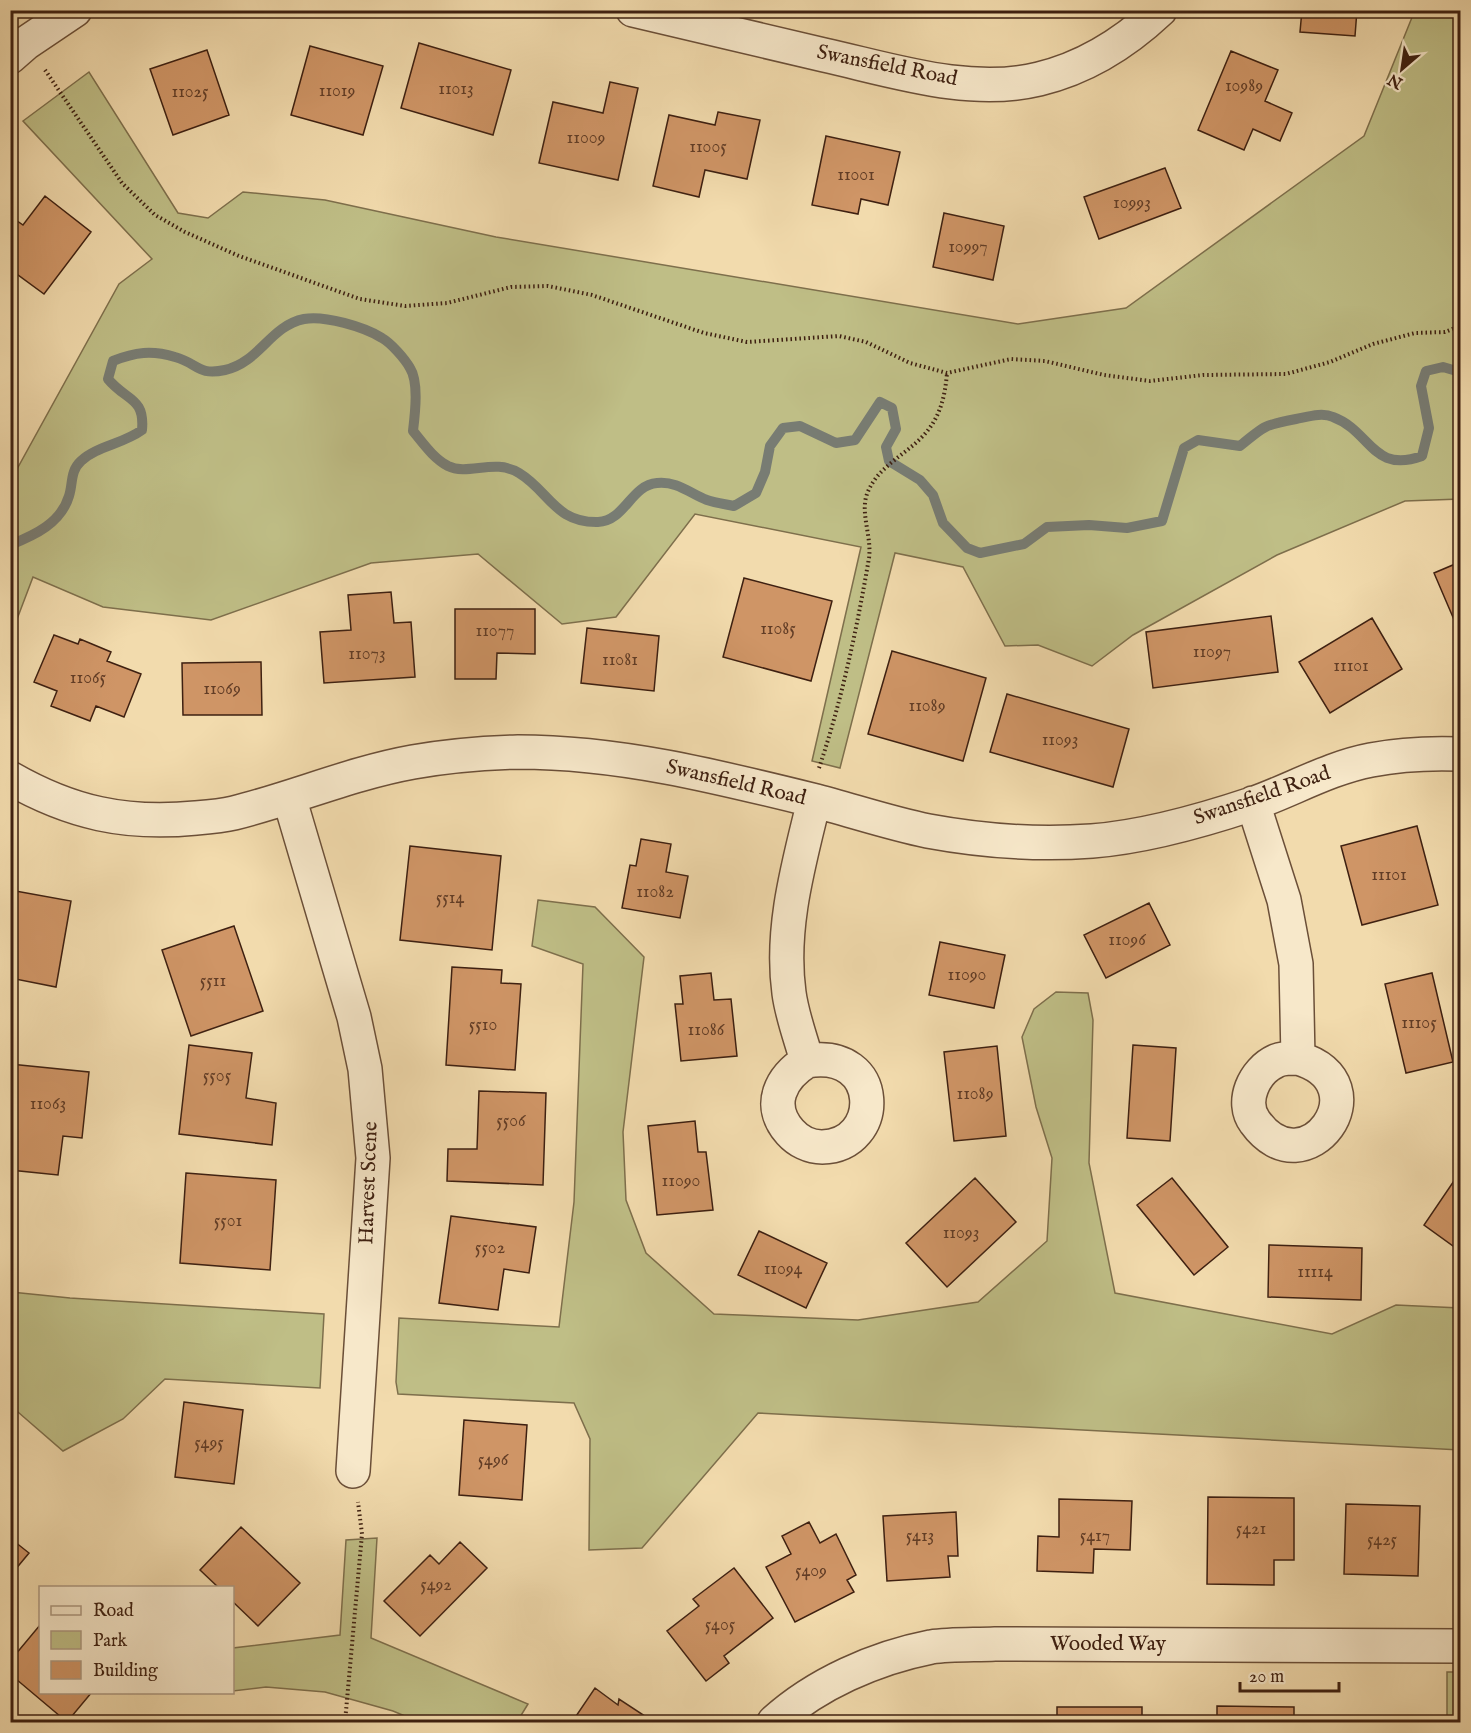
<svg xmlns="http://www.w3.org/2000/svg" width="1471" height="1733" font-family="'IM FELL English',serif">
<style>
.green{fill:#bfbe86;stroke:#7e6f4c;stroke-width:1.5}
.lines{fill:none;stroke-linecap:round;stroke-linejoin:round}
.stream{stroke:#787c73;stroke-width:10}
.building{fill:#cf9566;stroke:#3e2011;stroke-width:1.5}
.street-casing{stroke:#6b4f38;stroke-width:36}
.path{stroke:#3e2011;stroke-width:4;stroke-dasharray:1.5 3;stroke-linecap:butt}
.street{stroke:#f7e8ca;stroke-width:33}
.labels{text-anchor:middle;dominant-baseline:central;stroke-width:4.5;stroke-linejoin:round;paint-order:stroke}
.number-label{font-size:18px;fill:#623d26}
.street-label{font-size:21px;fill:#3e2011;stroke:#f7e8ca}
</style>
<rect width="100%" height="100%" fill="#f2dbad"/>
<filter id="stains"><feTurbulence type="fractalNoise" baseFrequency=".00333" numOctaves="4"/><feColorMatrix values="0 0 0 0 .2 0 0 0 0 .09 0 0 0 0 .02 0 0 0 .5 -.17"/></filter>
<radialGradient id="worn" r=".72"><stop offset=".6" stop-color="#630" stop-opacity="0"/><stop offset="1" stop-color="#630" stop-opacity=".3"/></radialGradient>
<path class="green" d="M1415,10L1460,11V499L1405,501L1277,555L1133,635L1092,666L1038,645L1005,646L963,567L895,553L840,768L812,761L861,547L695,514L616,617L562,624L478,554L371,563L211,620L103,607L33,577L11,635V480L119,284L152,259L23,121L89,72L178,213L208,218L243,192L325,200L496,237L1018,324L1126,308L1364,136Z
M538,900L595,907L644,957L623,1132L626,1200L646,1253L714,1314L858,1320L978,1302L1047,1241L1052,1158L1036,1107L1022,1037L1034,1009L1056,992L1088,993L1093,1020L1089,1163L1115,1293L1332,1334L1396,1305L1460,1308V1450L758,1413L642,1548L589,1550L590,1439L574,1403L398,1394L396,1382L399,1318L559,1327L574,1202L583,964L532,946Z
M11,1292L70,1298L324,1314L320,1388L165,1379L123,1419L63,1451L11,1406Z
M377,1538L371,1638L528,1704L517,1722H419L393,1711L325,1692L266,1687L233,1691V1648L340,1635L346,1540Z
M1447,1672H1460V1722H1447Z"/>
<g class="lines">
<path class="stream" d="M10,545C35,535 61,523 69,496C73,484 70,471 81,461C97,446 123,444 142,430C145,397 126,401 108,379L113,361C135,352 152,350 175,357C198,363 197,376 225,370C260,362 270,326 304,319C324,315 365,327 382,338C391,343 405,359 410,368C419,382 415,414 413,431C423,443 433,458 448,466C468,476 495,458 519,473C549,491 555,523 598,522C625,521 631,485 657,483C678,481 689,493 707,500C716,503 725,504 734,506L756,493L765,472L770,446L783,428L800,426L836,443L855,440L880,402L892,408L896,429L886,447L889,461L920,480L933,495L943,523L967,548L980,553L1024,544L1047,527L1089,525L1127,528L1162,521L1184,448L1198,440L1240,446C1265,425 1265,425 1296,419C1307,417 1322,412 1333,417C1371,431 1372,474 1422,456L1429,428L1421,386L1426,371L1443,367L1460,372"/>
</g>
<path class="building" d="M1302,10H1357L1355,36L1300,32Z
M419,43L511,70L493,135L401,108Z
M310,46L383,66L363,135L291,115Z
M207,50L229,115L173,135L150,69Z
M1231,51L1278,70L1265,101L1292,113L1280,141L1253,129L1244,150L1198,130Z
M610,82L638,88L618,180L539,163L553,102L603,113Z
M718,112L760,120L747,179L705,170L699,197L653,186L669,115L715,125Z
M826,136L900,152L888,205L861,199L858,214L812,205Z
M1165,168L1181,208L1099,239L1084,197Z
M45,196L91,232L44,294L10,269V216L23,225Z
M944,213L1004,226L993,280L933,267Z
M1460,562V628L1458,629L1434,573Z
M744,578L832,601L811,681L723,657Z
M391,592L394,623L411,622L415,677L324,683L320,632L351,630L348,595Z
M455,609H535V654L497,653L496,679H455Z
M1271,616L1278,672L1153,688L1146,632Z
M1372,618L1402,669L1330,713L1299,662Z
M587,628L659,636L654,691L581,683Z
M54,635L78,644L80,639L111,652L107,661L141,674L124,717L96,706L90,721L51,706L57,691L34,682Z
M892,651L986,678L963,761L868,734Z
M261,662L262,715H183L182,663Z
M1007,694L1129,729L1113,787L990,752Z
M1417,826L1438,905L1362,925L1341,846Z
M641,839L671,844L666,872L688,876L680,918L622,908L630,865L636,866Z
M410,846L501,856L492,950L400,940Z
M10,890L71,901L56,987L10,978Z
M1149,903L1170,945L1106,978L1084,935Z
M234,926L263,1011L191,1036L162,950Z
M940,942L1005,955L994,1008L929,995Z
M452,967L502,970L501,983L521,984L515,1070L446,1065Z
M711,973L714,1000L731,999L737,1056L681,1061L675,1004H683L680,976Z
M1432,973L1453,1062L1406,1073L1385,984Z
M189,1045L252,1053L246,1098L276,1103L272,1145L179,1134Z
M1133,1045L1176,1048L1170,1141L1127,1138Z
M997,1046L1006,1136L954,1141L944,1052Z
M10,1064L89,1072L82,1138L63,1136L58,1175L10,1170Z
M479,1091L546,1093L543,1185L447,1181L448,1149H477Z
M695,1121L698,1152H706L713,1210L657,1215L648,1126Z
M1460,1172V1251L1424,1225Z
M186,1173L276,1180L270,1270L180,1263Z
M975,1178L1016,1222L947,1287L906,1243Z
M1172,1178L1228,1247L1194,1275L1137,1205Z
M451,1216L536,1227L529,1273L504,1269L498,1310L439,1303Z
M759,1231L827,1263L806,1308L738,1275Z
M1269,1245L1362,1248L1361,1300L1268,1297Z
M184,1402L243,1410L234,1484L175,1477Z
M464,1420L527,1425L522,1500L459,1495Z
M1208,1497L1294,1498V1560H1274V1585L1207,1584Z
M1059,1499L1132,1501L1130,1550L1094,1549L1093,1573L1037,1571L1038,1536L1059,1537Z
M1346,1504L1420,1506L1418,1576L1344,1574Z
M956,1512L958,1556H948L950,1577L887,1581L883,1516Z
M809,1522L820,1543L836,1534L856,1575L847,1580L854,1592L795,1622L766,1567L791,1554L782,1536Z
M241,1527L300,1583L258,1626L232,1601V1588H219L200,1570Z
M10,1538L29,1553L10,1576Z
M460,1542L487,1568L420,1636L384,1601L430,1555L439,1564Z
M734,1568L773,1618L724,1656L729,1663L706,1681L667,1631L699,1606L693,1599Z
M40,1625V1692H92L67,1722L10,1674V1661Z
M595,1688L618,1705L619,1699L654,1722H572Z
M1217,1706L1294,1707V1722H1217Z
M1057,1707H1142V1722H1057Z
M956,1716L959,1722L1015,1718L1016,1722H921V1718Z
M1342,1720L1415,1721V1722H1342Z"/>
<g class="lines">
<defs>
<path id="street" d="M633,10C697,25 760,40 824,55C892,70 969,96 1039,79C1085,68 1126,42 1160,10
M10,57L26,43L75,10
M10,778C71,813 126,825 196,818C209,817 222,816 234,813C294,798 352,773 413,762C447,756 483,753 518,752C618,752 715,776 812,800C851,810 889,823 928,831C982,841 1037,845 1092,841C1145,837 1201,821 1252,804C1292,790 1329,768 1371,760C1401,754 1431,753 1460,754
M289,797L354,1017L365,1069L373,1158L353,1471
M1253,803L1284,900L1296,964L1298,1058C1291,1058 1282,1058 1276,1061C1254,1071 1240,1102 1255,1122C1305,1192 1385,1084 1298,1058
M807,1061C884,1048 884,1146 822,1147C810,1147 798,1141 790,1132C766,1105 781,1077 807,1061C801,1039 792,1016 789,993C780,928 799,863 814,801
M774,1722C816,1684 875,1658 931,1647C951,1644 974,1645 995,1644L1460,1646"/>
</defs>
<use href="#street" class="street-casing"/>
<path class="path" d="M45,70L122,183L155,215L185,232L239,256L360,299L405,306L447,303L511,287L548,286L592,295L704,333L747,342L839,336L866,342L910,363L947,373L1011,359L1045,361L1104,375L1150,381L1203,375L1286,374L1330,362L1373,344L1415,333L1445,332L1460,326
M819,768C842,700 857,628 869,558C872,537 860,513 867,494C877,467 904,456 923,436C940,418 945,397 947,373
M345,1722L362,1534L358,1502"/>
<use href="#street" class="street"/>
</g>
<g class="labels">
<g class="number-label">
<text x="1244" y="86">10989</text>
<text x="456" y="89">11013</text>
<text x="337" y="91">11019</text>
<text x="190" y="92">11025</text>
<text x="586" y="138">11009</text>
<text x="708" y="147">11005</text>
<text x="856" y="175">11001</text>
<text x="1132" y="203">10993</text>
<text x="968" y="247">10997</text>
<text x="778" y="629">11085</text>
<text x="495" y="631">11077</text>
<text x="1212" y="652">11097</text>
<text x="367" y="654">11073</text>
<text x="620" y="660">11081</text>
<text x="1351" y="666">11101</text>
<text x="88" y="678">11065</text>
<text x="222" y="689">11069</text>
<text x="927" y="706">11089</text>
<text x="1060" y="740">11093</text>
<text x="1389" y="875">11101</text>
<text x="655" y="892">11082</text>
<text x="450" y="898">5514</text>
<text x="1127" y="940">11096</text>
<text x="967" y="975">11090</text>
<text x="213" y="981">5511</text>
<text x="1419" y="1023">11105</text>
<text x="483" y="1025">5510</text>
<text x="706" y="1030">11086</text>
<text x="217" y="1076">5505</text>
<text x="975" y="1094">11089</text>
<text x="48" y="1104">11063</text>
<text x="511" y="1121">5506</text>
<text x="681" y="1181">11090</text>
<text x="228" y="1221">5501</text>
<text x="961" y="1233">11093</text>
<text x="490" y="1248">5502</text>
<text x="783" y="1269">11094</text>
<text x="1315" y="1272">11114</text>
<text x="209" y="1443">5495</text>
<text x="493" y="1460">5496</text>
<text x="1251" y="1529">5421</text>
<text x="920" y="1536">5413</text>
<text x="1095" y="1536">5417</text>
<text x="1382" y="1540">5425</text>
<text x="811" y="1571">5409</text>
<text x="436" y="1585">5492</text>
<text x="720" y="1625">5405</text>
</g>
<g class="street-label">
<text transform="translate(887 66) rotate(11)">Swansfield Road</text>
<text transform="translate(736 783) rotate(13)">Swansfield Road</text>
<text transform="translate(1262 796) rotate(-19)">Swansfield Road</text>
<text transform="translate(369 1183) rotate(-88)">Harvest Scene</text>
<text x="1108" y="1644">Wooded Way</text>
</g>
</g>
<rect width="1471" height="1733" fill="none" stroke="#f2dbad" stroke-width="36"/>
<rect x="12" y="12" width="1447" height="1709" fill="none" stroke="#3e2011" stroke-width="3"/>
<rect x="18" y="18" width="1435" height="1697" fill="none" stroke="#3e2011" stroke-width="1.5"/>
<rect x="39" y="1586" width="195" height="108" fill="#f7e8ca" stroke="#ad9880" stroke-width="1.5"/>
<rect x="51" y="1606" width="30" height="9" fill="#f7e8ca" stroke="#ad9880" stroke-width="1.5"/>
<text x="93" y="1616" font-size="18" fill="#3e2011">Road</text>
<rect x="51" y="1631" width="30" height="18" fill="#bfbe86" stroke="#ad9880" stroke-width="1.5"/>
<text x="93" y="1646" font-size="18" fill="#3e2011">Park</text>
<rect x="51" y="1661" width="30" height="18" fill="#cf9566" stroke="#ad9880" stroke-width="1.5"/>
<text x="93" y="1676" font-size="18" fill="#3e2011">Building</text>
<g transform="translate(1402 69) rotate(209)" stroke="#f7e8ca" stroke-width="4.5" paint-order="stroke">
<path d="M0-4.5L10 22L0 15L-10 22Z" fill="#3e2011"/>
<text y="-9" font-size="16" font-weight="bold" text-anchor="middle" fill="#3e2011">N</text>
</g>
<path d="M1240 1682v9h99v-9" fill="none" stroke="#3e2011" stroke-width="3"/>
<text x="1249" y="1682" font-size="18" fill="#3e2011" stroke="#f7e8ca" stroke-width="4.5" paint-order="stroke">20 m</text>
<rect width="100%" height="100%" filter="url(#stains)"/>
<rect width="100%" height="100%" fill="url(#worn)"/>
</svg>
